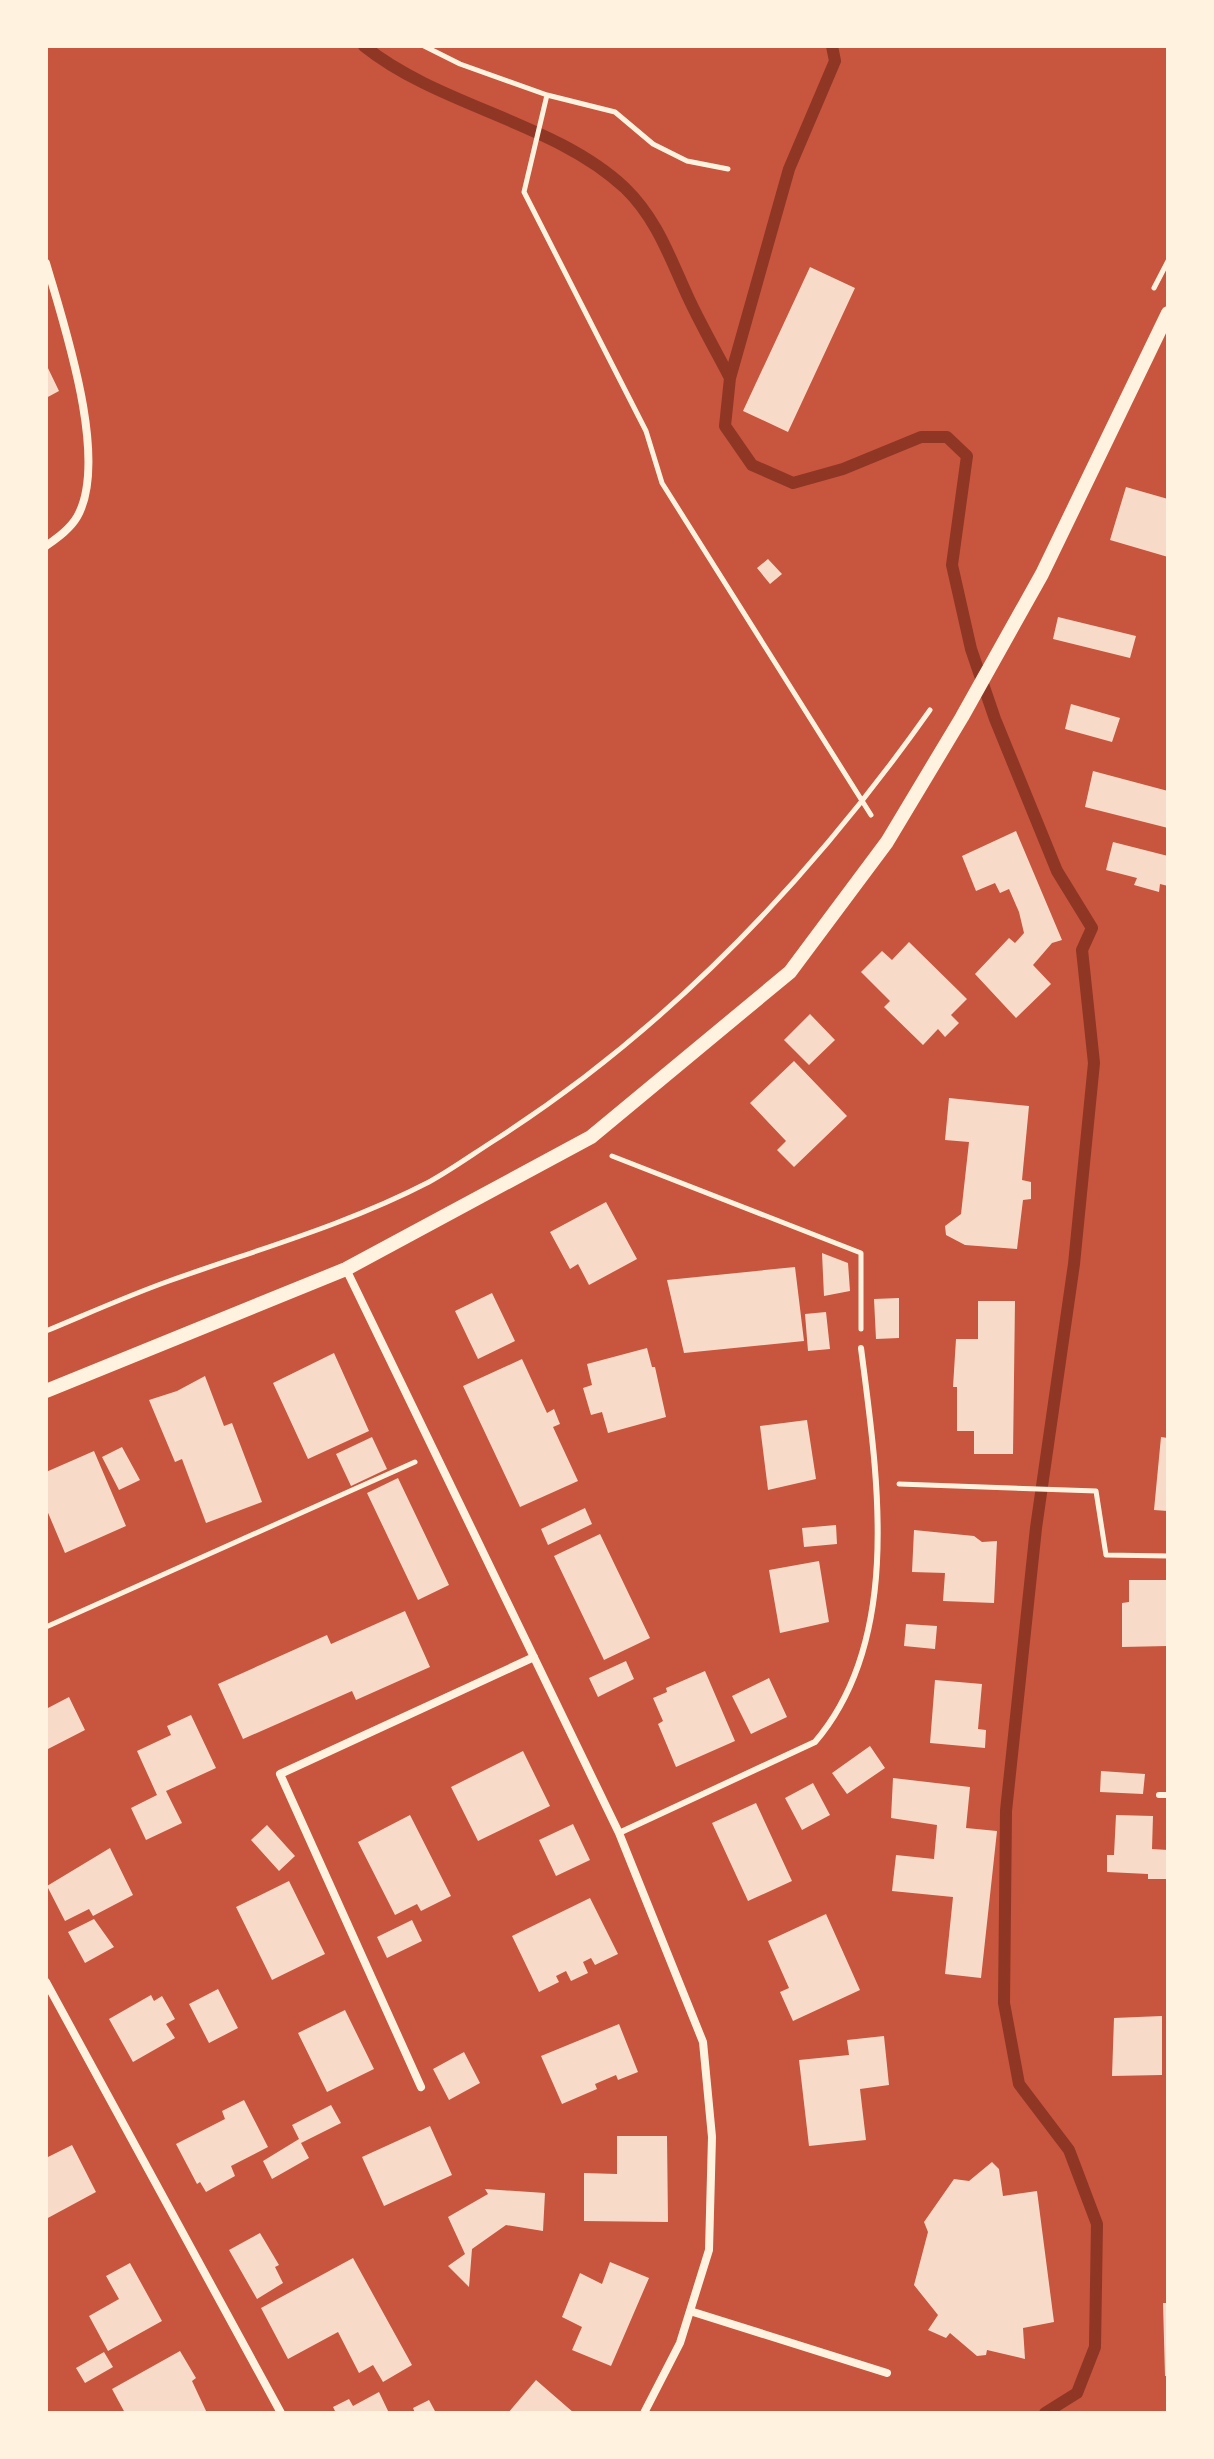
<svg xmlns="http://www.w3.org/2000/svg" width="1214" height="2459" font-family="Manrope,sans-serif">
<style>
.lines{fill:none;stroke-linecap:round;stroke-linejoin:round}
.stream{stroke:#8f3625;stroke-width:12}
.building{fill:#f7dbc8}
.path{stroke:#fff3e0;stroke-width:5}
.service{stroke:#fff3e0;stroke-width:6}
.minor{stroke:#fff3e0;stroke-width:8}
.tertiary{stroke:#fff3e0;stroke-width:14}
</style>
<rect width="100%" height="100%" fill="#c8553d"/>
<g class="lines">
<path class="stream" d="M364,46C440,107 555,122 625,188C657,219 670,258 688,297C701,325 716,351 730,378
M832,46L835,61L789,169L730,378L725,426L752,465L793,483L843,469L921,437H947L967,456L952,565L971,649L995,719L1057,871L1092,928L1082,950L1094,1063L1074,1264L1036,1528L1006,1811L1004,2003L1019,2084L1069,2150L1097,2224L1095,2347L1077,2393L1045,2413"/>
</g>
<path class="building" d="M810,267L855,288L788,432L743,411Z
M46,364L59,391L46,398Z
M1126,487L1168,499V557L1110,540Z
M768,559L782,574L770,584L757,568Z
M1058,617L1136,636L1130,658L1053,639Z
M1071,704L1120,718L1112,742L1065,729Z
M1093,771L1168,791V828L1085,807Z
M1016,831L1062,940L1052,943L1033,965L1051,984L1016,1018L975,974L1009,938L1015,943L1024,933L1019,912L1009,889L1000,893L995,883L976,891L962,856Z
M1113,842L1168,856V886L1160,884L1159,892L1134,885L1137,878L1106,870Z
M909,942L967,999L951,1015L959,1023L945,1037L938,1029L923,1045L884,1007L890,1001L861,972L882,951L892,960Z
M810,1014L835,1040L809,1065L784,1040Z
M794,1061L847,1116L794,1167L777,1150L786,1141L750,1103Z
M949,1098L1029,1106L1022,1180L1031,1182V1199L1023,1200L1017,1249L965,1245L946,1235L945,1226L961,1214L969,1142L945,1140Z
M606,1202L637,1259L589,1285L578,1264L570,1269L550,1232Z
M822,1253L848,1263L850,1291L824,1296Z
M795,1267L804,1341L684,1353L667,1280Z
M492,1293L515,1341L478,1359L455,1311Z
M899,1298V1338L876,1339L874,1299Z
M978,1301H1015L1013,1454H974V1431H957V1387H953L956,1339H978Z
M826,1312L830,1349L808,1351L805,1314Z
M647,1348L652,1367H655L666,1417L608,1433L602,1412L591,1415L583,1388L592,1385L587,1364Z
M334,1353L369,1431L308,1459L273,1383Z
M522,1359L547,1413L554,1409L560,1424L553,1427L578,1481L520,1507L463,1386Z
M205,1376L224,1426L232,1423L262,1502L206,1523L182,1459L175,1462L149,1400L177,1391Z
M807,1420L816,1479L768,1490L760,1426Z
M372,1437L387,1469L351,1486L336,1454Z
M1161,1437L1168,1438V1511L1154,1510Z
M122,1447L140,1480L119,1490L102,1457Z
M94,1451L126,1526L65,1553L46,1508V1472Z
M398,1478L449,1585L418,1600L367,1493Z
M585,1508L592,1524L548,1545L541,1529Z
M836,1525L837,1544L804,1547L802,1528Z
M914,1530L974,1536L982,1542L997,1541L994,1603L943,1601L945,1573L912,1572Z
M600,1534L650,1638L604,1660L554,1556Z
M819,1561L829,1622L780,1633L769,1570Z
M1129,1580H1168V1646L1122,1647V1603L1129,1602Z
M405,1611L430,1667L356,1700L352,1691L243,1739L218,1684L327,1635L331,1644Z
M906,1624L937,1626L935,1649L904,1646Z
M626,1661L634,1679L598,1697L589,1678Z
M705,1671L735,1741L676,1767L658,1724L663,1721L653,1698L667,1692L666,1688Z
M769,1678L787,1717L751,1734L732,1696Z
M935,1680L982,1684L978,1729L986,1730L985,1748L930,1743Z
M69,1697L85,1730L48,1749L46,1709Z
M191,1715L216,1768L166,1791L182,1823L146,1840L131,1808L157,1795L137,1751L171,1735L167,1726Z
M870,1746L885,1768L847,1794L832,1773Z
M523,1751L550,1806L478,1841L451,1787Z
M1101,1771L1145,1774L1143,1794L1100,1792Z
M893,1778L970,1787L966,1828L997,1831L981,1978L945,1974L953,1897L892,1891L896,1855L934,1859L937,1825L891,1818Z
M813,1783L830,1815L802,1830L785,1798Z
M756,1803L792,1881L748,1901L712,1823Z
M410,1815L451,1896L421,1911L417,1904L395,1915L358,1842Z
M1116,1815L1153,1816L1152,1849L1168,1850V1879H1148V1874L1107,1872V1855H1114Z
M573,1824L590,1860L556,1876L539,1840Z
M267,1825L295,1856L279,1871L251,1840Z
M110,1848L133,1895L93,1916L89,1909L65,1921L47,1886Z
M289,1881L325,1954L272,1980L236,1907Z
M590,1898L618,1954L595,1965L591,1958L583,1962L588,1973L571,1981L566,1971L556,1976L559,1982L539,1992L512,1936Z
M826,1914L860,1990L793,2021L780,1992L789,1988L768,1941Z
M94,1919L114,1947L85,1963L68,1932Z
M412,1920L422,1941L387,1958L377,1937Z
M218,1989L238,2028L209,2043L189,2004Z
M151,1995L154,2001L162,1996L175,2019L166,2024L175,2038L133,2062L109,2019Z
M345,2010L374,2069L327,2092L298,2033Z
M1162,2016V2075L1112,2076L1114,2018Z
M619,2024L638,2072L618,2080L616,2075L595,2084L597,2089L562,2104L541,2056Z
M884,2036L889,2085L860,2089L866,2140L809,2146L799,2060L849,2055L847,2040Z
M464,2052L480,2083L449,2100L433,2069Z
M244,2100L268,2147L231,2166L235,2176L206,2192L200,2182L197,2184L176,2144L225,2119L222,2111Z
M331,2105L341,2123L301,2143L309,2158L272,2179L263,2161L299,2139L292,2125Z
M430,2126L452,2175L384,2206L362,2157Z
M617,2136H667L668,2222L584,2221V2173L617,2174Z
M72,2145L96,2192L46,2219V2158Z
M992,2162L999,2169L1003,2196L1037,2191L1054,2322L1023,2328L1025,2359L987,2350L986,2355L977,2356L950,2333L946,2338L928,2330L938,2315L914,2285L928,2232L924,2222L954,2179L969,2181Z
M485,2189L545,2193L543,2231L506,2225L472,2249L469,2287L448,2266L465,2254L448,2217L488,2194Z
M260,2233L279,2265L275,2267L283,2283L257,2299L229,2250Z
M353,2258L412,2365L383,2382L373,2365L359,2373L338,2332L288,2359L261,2308Z
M610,2262L649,2278L611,2366L572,2350L582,2327L562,2317L580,2273L602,2284Z
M130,2263L162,2321L108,2351L89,2316L119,2299L106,2276Z
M1163,2303H1168V2376H1165Z
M180,2351L196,2378L192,2381L207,2413H125L112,2389Z
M104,2352L113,2367L85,2383L76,2368Z
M536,2380L574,2413H508Z
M379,2392L389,2413H336L333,2407L349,2399L353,2406Z
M429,2400L436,2413H415L413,2408Z"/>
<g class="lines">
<path class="path" d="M424,46L460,64L547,95L524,192L646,431L662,483L871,815
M547,95L615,112L653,144L687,161L728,169
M1154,288L1168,261
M612,1156L861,1253V1329
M46,1331C87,1314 127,1296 169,1281C256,1250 346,1225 429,1182C451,1170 473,1154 495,1140C668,1029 812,877 930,710
M899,1484L1096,1491L1106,1555L1168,1556
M46,1627L415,1462"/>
<path class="service" d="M1159,1795H1168
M619,1833L815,1742C904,1638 877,1473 861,1348"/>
<path class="minor" d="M46,263C63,322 110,460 77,517C70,529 57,538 46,546
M346,1269L619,1833L703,2042L712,2137L709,2250L680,2343L644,2413
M46,1982L281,2413
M421,2087L280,1774L534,1657
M690,2311L887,2373"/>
<path class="tertiary" d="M46,1391L346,1269L591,1137L790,972L887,842L962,717L1042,574L1168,313"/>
</g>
<rect width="1214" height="2459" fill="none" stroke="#fff3e0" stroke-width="96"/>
</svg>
